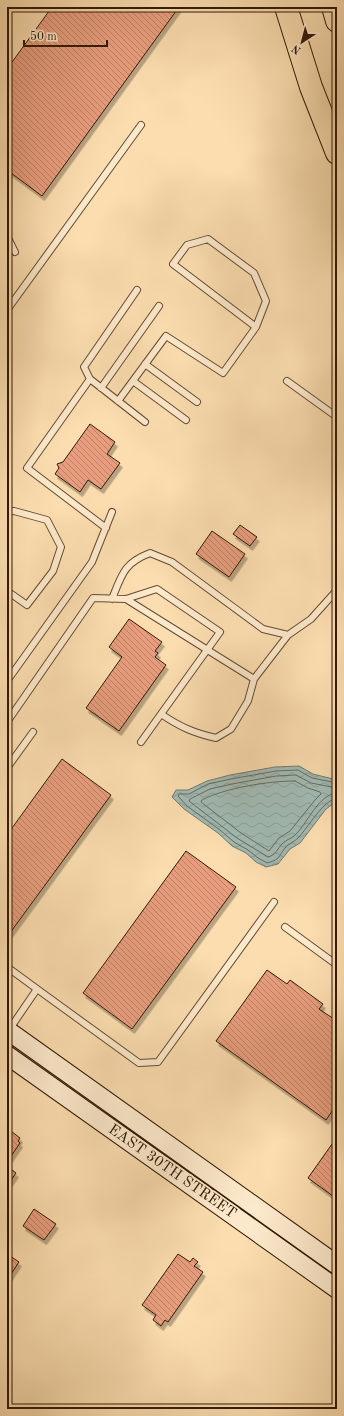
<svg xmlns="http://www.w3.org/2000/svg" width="344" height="1416" font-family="'Old Standard TT',serif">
  <defs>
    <pattern id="water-waves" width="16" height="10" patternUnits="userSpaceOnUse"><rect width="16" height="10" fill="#a0bab3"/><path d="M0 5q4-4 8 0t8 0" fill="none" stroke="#8a9f98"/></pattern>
    <pattern id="building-back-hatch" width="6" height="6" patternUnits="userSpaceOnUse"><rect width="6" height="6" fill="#e89e7e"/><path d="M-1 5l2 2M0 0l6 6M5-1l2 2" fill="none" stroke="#bd8065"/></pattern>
    <filter id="shadow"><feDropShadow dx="2.5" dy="4.5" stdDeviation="0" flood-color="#0004"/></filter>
  </defs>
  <rect width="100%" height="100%" fill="#fbddaf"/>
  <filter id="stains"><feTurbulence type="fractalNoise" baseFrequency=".005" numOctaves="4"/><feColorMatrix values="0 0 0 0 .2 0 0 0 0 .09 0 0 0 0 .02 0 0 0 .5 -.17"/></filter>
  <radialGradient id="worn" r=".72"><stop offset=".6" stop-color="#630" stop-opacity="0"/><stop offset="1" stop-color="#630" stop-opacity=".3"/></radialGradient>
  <path fill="url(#water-waves)" stroke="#747a6e" d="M299 766 313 774 337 780V801L326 809 300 843 290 849 278 864 266 867 256 862 246 853 232 846 218 833 184 809 172 797 176 790H188L207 781 230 775 275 767Z"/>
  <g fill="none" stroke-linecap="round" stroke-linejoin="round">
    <path stroke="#6a6a5d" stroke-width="1" d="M295 781 308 788 320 792 321 794 315 800 290 831 279 838 269 851 241 833 201 802 202 800C225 788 268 781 295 781Z
      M337 783 312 778 298 770 276 771 231 779 208 784 189 794H179L178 796 187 806 220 830 234 842 248 850 258 858 267 863C283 859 278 854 288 845 291 843 295 841 298 838 308 828 323 800 337 798
      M337 788 311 783 296 775 276 776 232 784 210 789 190 799 189 801 237 838 268 857C276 855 277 849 283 843 286 840 290 839 294 836 307 825 318 794 337 793"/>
  </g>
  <path fill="url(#building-back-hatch)" stroke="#331907" filter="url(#shadow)" d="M52 7H179L42 196 7 170V69Z
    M90 424 115 442 107 454 120 463 101 489 88 480 80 492 55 474 59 468 57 464 63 462Z
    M240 525 257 537 250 546 233 534Z
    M212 531 245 554 229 577 196 554Z
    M129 619 162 642 155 651 158 653 155 657 166 665 119 731 86 708 122 657 109 647Z
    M62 759 111 795 7 937V835Z
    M186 851 236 887 132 1029 83 993Z
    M267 970 287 984 290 980 323 1004 319 1009 337 1021V1104L326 1120 216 1041Z
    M7 1128 20 1138 18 1141 20 1143 7 1162Z
    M337 1137V1199L308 1178Z
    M7 1166 16 1173 7 1186Z
    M34 1209 56 1224 44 1240 23 1226Z
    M7 1254 19 1262 7 1280Z
    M178 1254 190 1262 193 1258 198 1262 194 1266 203 1272 168 1322 165 1320 161 1326 153 1320 156 1315 142 1305Z"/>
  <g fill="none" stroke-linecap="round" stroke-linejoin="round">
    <g stroke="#654a31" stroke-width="8">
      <path id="service" d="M7 236 15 252
        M7 310 141 125
        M145 364 197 402
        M90 379 84 367 137 290
        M133 381 186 420
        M287 381 337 417
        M101 388 159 306
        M118 401 166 336 223 373 256 327 173 264 187 245 208 239 254 273 266 301 256 327
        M7 512 14 511 47 520 61 547 53 571 27 605 7 591
        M106 528 27 468 90 379 145 422
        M112 599C122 574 124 563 150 553L172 562 263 629 288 635 254 679
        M288 635 311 619 337 590
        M7 681 92 562 112 512
        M7 722 93 598 126 599 157 589 220 632 161 714C180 727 194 733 216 738L231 729 248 701 254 679 126 599
        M141 742 161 714
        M7 768 33 732
        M285 927 337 965
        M7 967 37 989
        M9 1030 37 989 139 1063 158 1062 274 902"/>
    </g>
    <g stroke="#331907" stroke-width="20">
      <path id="secondary" d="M7 1030 337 1265
        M7 1055 337 1289"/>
    </g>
    <g stroke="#331907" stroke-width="24">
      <path id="motorway" d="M286 7 311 87 337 153
        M333 7 337 21"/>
    </g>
    <use href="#service" stroke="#fce9cb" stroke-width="6"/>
    <use href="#secondary" stroke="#fce9cb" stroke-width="18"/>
    <use href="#motorway" stroke="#fbddaf" stroke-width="22"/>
  </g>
  <g text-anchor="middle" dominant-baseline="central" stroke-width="3.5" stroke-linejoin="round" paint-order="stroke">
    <g font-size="15" fill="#331907" stroke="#fce9cb">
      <text transform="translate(172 1172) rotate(35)">EAST 30TH STREET</text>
    </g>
  </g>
  <rect width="344" height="1416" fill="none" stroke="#fbddaf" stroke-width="24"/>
  <rect x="8" y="8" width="328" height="1400" fill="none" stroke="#331907" stroke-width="2"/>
  <rect x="12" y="12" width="320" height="1392" fill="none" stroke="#331907"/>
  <g transform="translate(302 42) rotate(216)" stroke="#fce9cb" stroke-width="3" paint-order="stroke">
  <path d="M0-3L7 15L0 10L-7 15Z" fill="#331907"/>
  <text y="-6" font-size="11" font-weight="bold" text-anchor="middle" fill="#331907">N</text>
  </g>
  <path d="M24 40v6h83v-6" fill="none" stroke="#331907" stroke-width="2"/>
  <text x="30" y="40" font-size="12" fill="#331907" stroke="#fce9cb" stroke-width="3" paint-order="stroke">50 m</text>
  <rect width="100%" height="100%" filter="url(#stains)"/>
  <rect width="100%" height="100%" fill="url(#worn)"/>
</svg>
